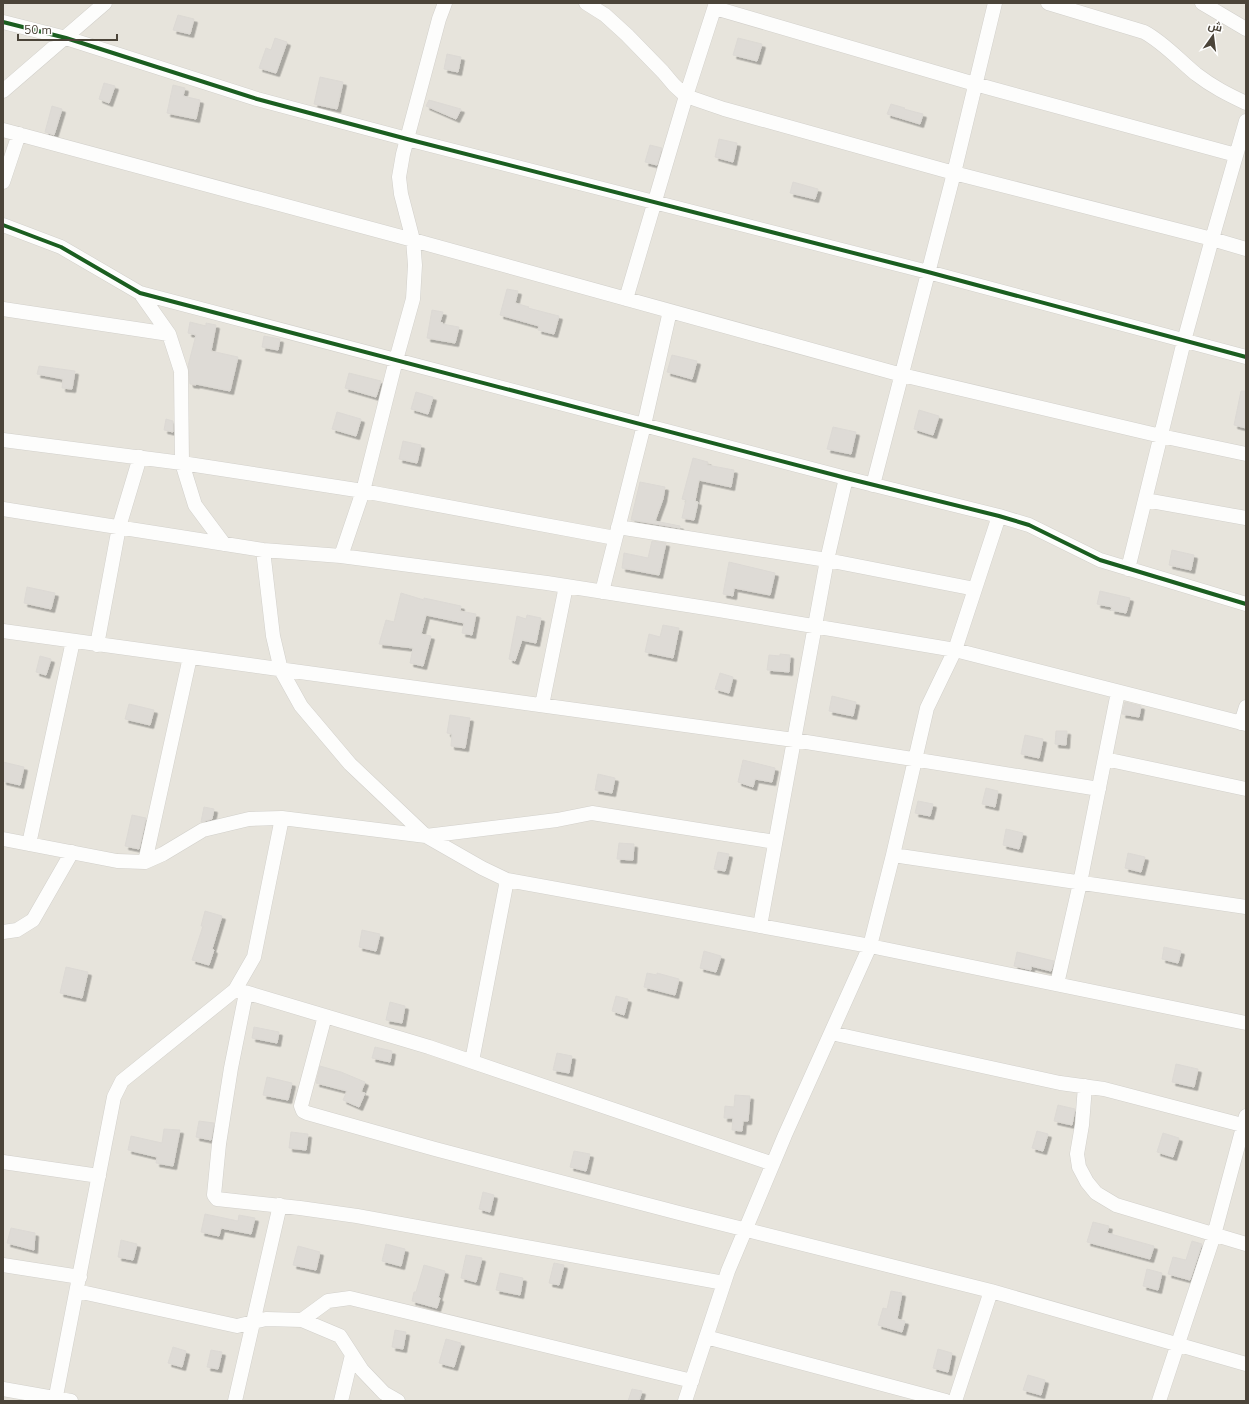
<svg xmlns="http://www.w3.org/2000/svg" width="1249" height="1404" font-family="'Nunito Sans',Cairo,sans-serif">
  <defs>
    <filter id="shadow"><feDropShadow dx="3.5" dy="3.5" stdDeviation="0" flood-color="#0004"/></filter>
  </defs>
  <rect width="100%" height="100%" fill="#f4f2ee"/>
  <path fill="#e7e4dc" d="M3 3H1246V1401H3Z"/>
  <path fill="#dedbd6" stroke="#dcd9d4" filter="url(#shadow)" d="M178 15 194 19 190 34 173 30Z
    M275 38 287 42 276 73 259 68 266 48 271 50Z
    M738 38 762 44 757 61 733 55Z
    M447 54 461 57 458 72 444 69Z
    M320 77 343 82 337 109 314 104Z
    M104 83 115 86 109 103 99 99Z
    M173 85 185 88 183 96 200 100 196 119 167 113Z
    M429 100 461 109 456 119 426 106Z
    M891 104 905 108 904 109 923 114 920 124 887 114Z
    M52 106 62 109 54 135 45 132Z
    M719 139 737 143 733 162 715 157Z
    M650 145 662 148 657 165 645 162Z
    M793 182 818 189 815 199 790 193Z
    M507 289 518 291 515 303 529 307 528 308 559 316 554 334 538 330 539 326 500 315Z
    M432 310 443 312 440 322 443 323 442 324 459 327 455 343 427 338Z
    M190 322 206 326V323L216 325 211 351 238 357 230 391 196 384V385L190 384 188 366 196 335 188 333Z
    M264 336 280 339 278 350 262 347Z
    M672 355 697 361 692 379 667 372Z
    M39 366 75 371 72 389 62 388 63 379 37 374Z
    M349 373 381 381 376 397 345 388Z
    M1241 391H1246V428L1234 425Z
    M416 392 433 397 428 414 411 409Z
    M919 410 939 416 933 435 914 429Z
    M337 412 361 419 356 436 332 429Z
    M166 419 173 421V432L164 430Z
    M833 427 856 432 851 454 827 449Z
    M403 441 421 445 417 463 399 459Z
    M693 458 708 462 707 465 734 470 731 487 699 480 695 501 698 502 694 520 682 518 686 500 682 499Z
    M640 482 665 487 663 499 655 521 680 526V528L631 520Z
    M652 541 666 543 659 575 622 568 624 553 648 558Z
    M1172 550 1194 555 1191 570 1169 565Z
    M729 562 775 573 770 595 734 588 733 596 723 594Z
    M27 587 55 593 51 609 24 603Z
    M1100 591 1130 598 1126 613 1111 610 1112 607 1097 604Z
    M401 593 424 600V598L461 606 460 611 476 614 472 635 462 633 464 623 426 615 421 634 431 636 423 666 410 663 413 648 379 644 386 620 394 622Z
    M527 615 541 618 536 643 522 640 515 661 509 659 517 616 526 619Z
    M663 625 679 628 673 658 645 652 649 634 660 637Z
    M780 654 790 655 789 672 767 670 769 655 780 656Z
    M40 656 51 659 46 675 36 672Z
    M720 673 733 677 729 693 715 689Z
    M832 696 856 702 853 716 829 711Z
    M1125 702 1141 706 1139 717 1122 714Z
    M129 704 154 710 150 725 125 719Z
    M450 715 470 718 465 748 451 746 452 734 447 733Z
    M1056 731H1067L1066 745 1055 744Z
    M1025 735 1043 739 1039 758 1021 754Z
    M743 760 775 768 772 782 755 779 753 787 738 782Z
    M3 762 24 767 20 785 3 781Z
    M598 774 615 778 612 793 595 790Z
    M986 788 998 791 995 807 982 804Z
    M918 801 933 804 930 816 915 813Z
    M204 807 214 809 212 819 201 822Z
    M132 815 146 818 139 849 125 846Z
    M1006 829 1023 833 1019 849 1003 845Z
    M619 843 634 844 633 860 617 859Z
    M718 852 729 854 725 871 714 869Z
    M1128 853 1145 857 1141 872 1125 868Z
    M205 911 222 916 212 949 214 950 209 965 192 960 203 926H201Z
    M362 930 380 934 376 951 359 947Z
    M1164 947 1181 951 1178 963 1162 959Z
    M704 951 721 956 716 972 700 968Z
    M1017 952 1054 961 1051 971 1031 966V970L1014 966Z
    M66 967 88 972 82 998 60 993Z
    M647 973 657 975V973L679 979 675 995 644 987Z
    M616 996 628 999 624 1015 612 1011Z
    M390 1002 405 1006 402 1023 386 1020Z
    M254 1027 279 1032 277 1043 252 1038Z
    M375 1047 392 1051 390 1062 372 1058Z
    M557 1053 572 1056 569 1073 553 1070Z
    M1176 1064 1198 1069 1194 1087 1172 1082Z
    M320 1066 341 1072 365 1082 361 1092 365 1093 359 1107 343 1100 347 1091 316 1083Z
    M267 1077 292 1083 288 1100 263 1095Z
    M735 1095 750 1096 748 1121H743L742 1131 732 1130 733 1118H724L725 1106 734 1107Z
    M1058 1105 1075 1109 1072 1125 1054 1121Z
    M199 1121 214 1123 211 1140 196 1137Z
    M164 1129 180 1130 173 1166 156 1163 157 1157 128 1150 131 1136 162 1143Z
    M1037 1131 1048 1134 1043 1151 1032 1148Z
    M291 1132 308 1134 306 1150 289 1148Z
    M1163 1133 1179 1138 1173 1157 1157 1152Z
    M574 1151 590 1154 586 1171 570 1167Z
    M483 1192 494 1195 490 1212 479 1209Z
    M205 1214 238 1221 239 1215 255 1218 251 1234 221 1228 219 1236 201 1232Z
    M1093 1222 1109 1226 1107 1233 1154 1246 1150 1259 1087 1242Z
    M11 1228 35 1233 34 1250 7 1243Z
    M121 1240 137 1244 133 1260 118 1257Z
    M1192 1241 1202 1244 1190 1280 1168 1274 1173 1257 1186 1260Z
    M386 1244 405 1249 401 1266 382 1261Z
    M298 1246 320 1252 316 1270 293 1265Z
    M466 1255 482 1258 476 1282 461 1278Z
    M554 1263 564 1265 559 1285 549 1283Z
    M424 1265 445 1271 438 1298H440L437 1308 412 1301 414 1292H416Z
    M1147 1269 1162 1273 1158 1290 1143 1286Z
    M500 1273 523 1278 520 1295 496 1290Z
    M891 1291 902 1293 897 1319 905 1321 902 1332 878 1325 883 1308 887 1309Z
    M395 1330 406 1332 403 1349 392 1347Z
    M446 1339 461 1343 454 1367 439 1363Z
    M173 1347 186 1351 182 1367 168 1363Z
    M938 1349 952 1353 948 1372 933 1368Z
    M211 1350 222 1352 218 1369 207 1367Z
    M1028 1375 1045 1380 1041 1395 1023 1390Z
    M632 1389 642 1391 639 1401H628Z"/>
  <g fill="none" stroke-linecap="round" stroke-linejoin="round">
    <g stroke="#d2d0cb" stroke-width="15">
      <path id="minor" d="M586 3 605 15 627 35 663 72 674 85 686 96 724 109 954 173 1212 239 1246 249
        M1048 3 1144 32C1163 42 1179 60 1196 74 1213 87 1227 94 1246 103
        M1202 3 1246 29
        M715 8 975 84 1236 155
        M3 22 66 38 257 99 407 139 928 272 1246 357
        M3 91 105 3
        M3 130 413 240 902 375 1161 436 1246 454
        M3 182 19 134
        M3 225 61 247 140 293 846 478 999 516 1029 525 1100 560 1246 604
        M140 293 169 334 181 371 182 463 195 505 224 544
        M626 299 686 96 716 3
        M3 309 169 334
        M3 440 182 463 363 491 615 538
        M873 485 954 173 995 3
        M1145 500 1246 518
        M3 509 263 550 341 556 363 491 396 360 413 299 415 265 413 240 401 194 399 177 403 154 439 19 445 3
        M618 527 827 560 975 589
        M263 550 273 636 281 670 301 706 350 764 426 836 482 868 507 880 870 946 1246 1023
        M341 556 547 583 719 610 955 650 1246 724
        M1128 569 1184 341 1212 239 1246 121
        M602 592 644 425 670 311
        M3 631 794 740 1099 789
        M97 645 119 527 140 457
        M542 705 566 586
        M1241 723 1246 707
        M1105 759 1246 789
        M3 839 117 861 145 862 163 854 203 830 249 819 282 818 426 836 557 820 592 813 775 842
        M29 844 73 641
        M893 855 1246 907
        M145 862 190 657
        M760 926 827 560 846 478
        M3 932 17 930 33 920 72 852
        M1057 984 1080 883 1118 692
        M238 990 429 1047 773 1164
        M246 993 231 1068 219 1144 214 1195 217 1199 300 1208 357 1216 724 1283
        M325 1016 301 1106 303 1111 307 1113 435 1149 679 1213 991 1291 1246 1364
        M831 1033 1060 1083 1104 1089 1246 1126
        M472 1061 507 880
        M1085 1086 1082 1125 1077 1154 1079 1167 1087 1182 1096 1193 1116 1205 1246 1244
        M3 1162 99 1176
        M3 1265 80 1277
        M77 1291 237 1326 266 1319 302 1320 340 1336 362 1370 384 1393 398 1401
        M302 1320 328 1301 350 1298 692 1381
        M706 1337 946 1401
        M3 1389 71 1401
        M55 1401 114 1097 122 1081 235 990 254 957 282 818
        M235 1401 280 1205
        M341 1401 352 1355
        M685 1401 728 1271 785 1135 870 946 893 855 927 708 955 650 999 516
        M955 1401 991 1291
        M1159 1401 1214 1235 1246 1116"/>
    </g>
    <use href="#minor" stroke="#fdfdfc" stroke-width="14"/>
    <g stroke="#fff" stroke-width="6">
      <path id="cycleway" d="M3 22 66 38 257 99 407 139 928 272 1246 357
        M3 225 61 247 140 293 846 478 999 516 1029 525 1100 560 1246 604"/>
    </g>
    <use href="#cycleway" stroke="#1b5e20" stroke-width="4"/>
  </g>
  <rect width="1249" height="1404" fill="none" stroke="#4b4439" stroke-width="8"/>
  <g transform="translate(1213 36) rotate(14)" stroke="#ffffff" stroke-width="3" paint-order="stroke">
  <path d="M0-3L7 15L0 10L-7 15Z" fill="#4b4439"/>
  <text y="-6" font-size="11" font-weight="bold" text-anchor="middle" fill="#4b4439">ش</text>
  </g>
  <path d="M18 34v6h99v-6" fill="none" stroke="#4b4439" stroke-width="2"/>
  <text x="24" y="34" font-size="12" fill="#4b4439" stroke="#ffffff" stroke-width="3" paint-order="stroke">50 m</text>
</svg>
